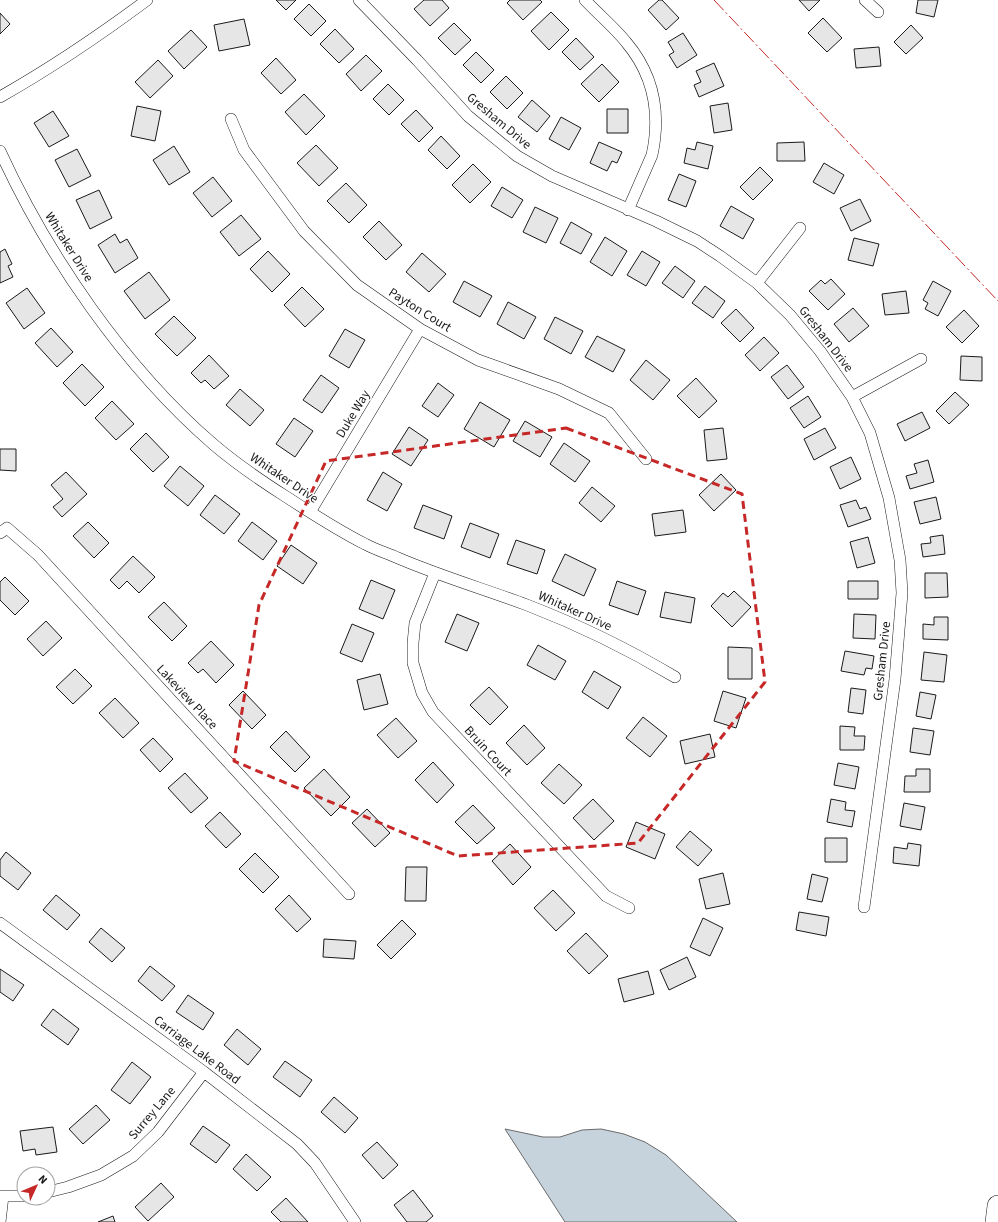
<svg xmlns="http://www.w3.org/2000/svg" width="998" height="1222" font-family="'Source Sans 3',sans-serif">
  <rect width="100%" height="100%" fill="#fff"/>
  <path fill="#c6d2dc" stroke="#6a6a6a" d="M505 1129 543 1137H560L582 1130 601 1129 624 1134 645 1142 666 1155 737 1222H565Z"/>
  <path fill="#e6e6e6" stroke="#1a1a1a" d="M276 0H296L286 10Z
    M424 0H442L449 8 430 26 414 9Z
    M510 0H540L542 2 523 20 507 3Z
    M659 0H662L679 18 666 30 648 10Z
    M799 0H820L809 11Z
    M918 0H938L934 17 916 13Z
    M309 4 326 21 311 36 294 19Z
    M551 12 569 30 549 50 531 31Z
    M0 13 10 24 0 34Z
    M823 18 842 38 827 52 808 33Z
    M244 19 250 45 219 51 214 25Z
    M454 23 471 40 455 55 438 38Z
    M911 25 923 38 906 54 894 42Z
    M335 29 354 49 339 63 320 44Z
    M191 30 207 47 184 69 168 51Z
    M683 33 697 55 677 68 669 55 674 52 668 42Z
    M576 38 594 57 580 70 562 52Z
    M879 47 881 66 856 68 854 49Z
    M476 52 494 70 481 83 463 65Z
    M366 55 382 71 361 91 346 74Z
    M276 58 296 80 281 94 261 73Z
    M158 60 173 76 150 98 135 82Z
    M714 63 724 86 699 97 694 85 701 82 696 71Z
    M602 64 619 82 599 102 581 84Z
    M506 76 523 93 507 109 490 92Z
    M388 84 404 100 389 115 373 99Z
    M304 94 325 116 306 135 285 112Z
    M532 100 550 116 537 132 518 117Z
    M728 103 732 130 714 133 710 106Z
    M137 106 161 111 155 141 131 136Z
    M607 109H628V133H607Z
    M416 110 433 128 419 142 401 124Z
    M53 111 69 136 49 147 34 123Z
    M561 117 581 128 569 150 549 139Z
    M441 136 460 156 447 169 428 150Z
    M599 142 622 152 617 163 612 161 607 171 590 163Z
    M697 142 713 146 708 169 684 163 687 148 695 150Z
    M804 142 805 161H777V143Z
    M316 145 338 168 319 186 297 163Z
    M174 146 190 172 169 185 153 160Z
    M77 149 91 176 69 187 55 160Z
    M824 163 844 175 834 194 813 182Z
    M473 164 491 182 470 203 452 185Z
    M760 167 773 180 753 200 740 187Z
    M679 174 696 181 686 207 668 200Z
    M213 177 232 201 212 217 193 193Z
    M346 183 367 205 349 223 327 201Z
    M502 187 523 200 512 218 491 206Z
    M99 190 112 218 90 229 76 200Z
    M860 199 871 221 851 231 840 208Z
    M731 206 754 219 743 239 720 226Z
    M535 207 558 218 546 243 523 232Z
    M241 215 261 239 239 256 220 232Z
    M379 221 402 245 386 260 363 237Z
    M571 222 592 234 581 254 560 243Z
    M115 234 120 243 127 239 138 258 115 273 98 245Z
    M605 237 627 251 612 276 590 262Z
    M854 238 879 244 873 266 848 260Z
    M5 249 12 264 8 266 13 277 0 283V252Z
    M268 251 290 274 272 292 250 269Z
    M642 251 660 262 646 286 627 275Z
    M422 253 446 274 429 292 406 272Z
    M675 266 695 281 683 298 662 283Z
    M149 272 170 300 145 319 124 291Z
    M831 279 845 294 828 310 809 291 821 280 825 284Z
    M464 281 492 296 480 317 453 302Z
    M933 281 951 291 938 316 925 309 928 303 923 300Z
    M705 286 725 301 713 318 692 303Z
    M302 287 324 309 305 327 284 305Z
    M27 288 45 313 24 329 6 303Z
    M906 291 909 313 885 315 882 294Z
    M508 302 536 317 524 339 497 324Z
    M853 308 869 326 849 342 834 324Z
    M736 309 754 328 740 342 721 323Z
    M964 310 979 326 962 343 946 327Z
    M174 316 196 338 177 356 155 334Z
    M555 317 583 331 571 354 544 339Z
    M51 328 73 352 57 367 35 343Z
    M345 329 365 340 349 368 329 356Z
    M597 336 625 350 613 372 585 357Z
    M764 337 779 353 760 371 745 355Z
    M209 355 229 376 214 389 205 380 201 383 191 373Z
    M961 356 982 357V381L960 380Z
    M646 360 670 380 653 400 630 380Z
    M82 364 104 387 85 406 63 383Z
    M787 365 804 387 788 399 771 377Z
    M321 375 339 388 322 413 303 400Z
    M696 378 717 401 699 418 677 396Z
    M438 383 454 395 438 417 422 406Z
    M240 389 264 410 250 426 226 405Z
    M955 392 969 405 949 424 936 411Z
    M808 396 821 417 804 428 790 408Z
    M112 401 134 424 116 440 95 418Z
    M480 402 510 420 494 447 464 429Z
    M922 412 930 428 905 441 897 424Z
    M294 418 313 431 295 457 276 444Z
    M525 421 552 437 540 457 513 441Z
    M409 427 428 440 411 466 392 454Z
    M723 428 727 459 707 461 704 430Z
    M825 428 836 448 814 460 804 439Z
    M146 433 169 457 153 472 130 449Z
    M564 443 590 461 575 482 550 464Z
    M0 449H16V471L0 470Z
    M851 457 861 479 840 489 830 467Z
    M928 460 934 482 910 489 906 476 917 473 914 464Z
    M180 466 204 486 188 506 164 486Z
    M66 472 87 494 62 517 53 507 63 499 51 485Z
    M383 472 402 484 387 511 367 500Z
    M721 474 736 490 714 511 699 495Z
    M592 487 615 506 601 522 579 503Z
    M215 495 240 514 224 534 200 515Z
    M936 497 941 519 920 524 914 502Z
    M856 500 860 509 866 507 871 519 848 527 840 505Z
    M423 505 452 516 444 539 414 528Z
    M683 510 686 532 655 536 652 514Z
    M88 522 109 543 94 558 73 536Z
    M252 522 277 541 263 560 238 541Z
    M470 523 499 534 490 558 461 547Z
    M943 535 945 554 923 557 921 544 931 543 930 537Z
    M868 537 875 563 857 568 850 542Z
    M516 540 545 550 537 574 507 564Z
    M291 545 317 563 303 584 277 566Z
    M565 554 596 569 584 596 552 581Z
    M133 556 155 577 139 593 127 581 119 589 110 580Z
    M925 573H947L948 597 925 598Z
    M5 577 29 601 15 615 0 600V582Z
    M371 580 395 590 383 619 359 609Z
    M617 581 646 591 638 615 609 605Z
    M848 581H878V599H848Z
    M734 591 751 607 732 627 711 606 723 593 728 597Z
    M665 592 695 598 691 623 660 617Z
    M164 602 187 626 172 641 148 617Z
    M457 614 479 623 467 651 445 642Z
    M854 614 876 615 875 639 853 638Z
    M934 617H948V640L923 639V624L934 625Z
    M46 621 62 638 43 656 27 639Z
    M352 624 374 633 362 662 340 653Z
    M211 641 234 665 216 683 203 669 198 673 188 663Z
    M538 645 566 661 555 680 527 665Z
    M728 647 752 648V679H728Z
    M845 651 874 656 872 669 866 668 864 675 841 671Z
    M924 652 947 655 944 682 921 680Z
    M75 669 92 686 73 704 56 687Z
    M594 671 621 687 608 709 582 692Z
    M380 674 388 704 364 710 357 680Z
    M489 687 508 707 490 725 470 705Z
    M851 688 866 690 863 714 848 712Z
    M243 691 266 715 252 729 229 705Z
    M723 691 746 698 736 728 714 721Z
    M920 692 936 695 931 719 916 716Z
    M115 698 139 723 123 738 99 713Z
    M643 717 667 736 650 757 626 738Z
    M396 718 417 741 398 758 377 735Z
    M524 725 545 748 527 765 506 743Z
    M840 726 855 727 854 736H865L864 750H840Z
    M913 728 934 731 930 755 910 752Z
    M286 731 310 757 295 772 270 747Z
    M710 734 715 757 685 764 680 741Z
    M153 738 173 759 160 772 140 750Z
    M433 762 454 785 437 803 415 780Z
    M838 763 859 767 855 789 834 785Z
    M559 764 582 785 564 804 541 783Z
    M324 769 350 797 331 816 304 788Z
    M916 769H930V792H904L905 776H916Z
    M185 773 208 798 191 813 168 788Z
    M593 799 614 821 594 840 573 818Z
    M831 799 846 802 845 810 855 811 852 827 827 822Z
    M904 803 925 807 921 830 900 826Z
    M473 805 495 828 477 844 455 822Z
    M367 809 390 833 375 847 352 823Z
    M220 812 241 834 226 848 205 826Z
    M636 822 665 834 655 859 626 847Z
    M690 831 712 850 698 866 676 847Z
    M825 838H847V862H825Z
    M908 843 921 845 919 866 893 863 894 847 907 849Z
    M510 844 531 867 513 885 492 861Z
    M6 852 31 873 18 890 0 876V860Z
    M255 853 279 877 263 893 239 869Z
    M406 867H427L426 901H405Z
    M723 873 730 904 706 909 699 879Z
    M812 874 828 878 822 902 807 899Z
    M553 890 575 913 556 931 534 908Z
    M56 895 80 915 67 930 43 910Z
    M289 895 311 919 297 932 275 909Z
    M799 912 829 917 826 936 796 930Z
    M703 918 723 928 710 956 690 947Z
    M402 920 416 934 391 959 377 945Z
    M101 928 125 948 112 962 89 942Z
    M586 933 608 956 589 974 567 951Z
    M324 939 356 941 354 959 323 957Z
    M687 957 696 977 669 990 660 970Z
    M150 966 175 986 162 1001 138 981Z
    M0 969 24 985 13 1001 0 992Z
    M648 971 654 994 624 1002 618 979Z
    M188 995 214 1013 203 1030 176 1012Z
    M53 1009 79 1029 68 1045 41 1025Z
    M237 1029 261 1049 248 1065 224 1045Z
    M285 1061 312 1080 300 1097 273 1077Z
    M132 1062 151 1077 130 1104 111 1090Z
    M334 1097 358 1118 345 1133 321 1112Z
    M96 1105 110 1120 83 1144 69 1129Z
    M203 1126 230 1145 216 1163 190 1144Z
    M53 1127 57 1152 36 1155 35 1149 23 1151 20 1131Z
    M377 1142 398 1165 383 1179 362 1155Z
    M246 1154 271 1177 257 1191 233 1169Z
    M161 1183 174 1197 148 1221 135 1207Z
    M413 1190 433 1216 426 1222H407L394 1205Z
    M286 1198 308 1222H281L271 1212Z
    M113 1216 115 1222H98Z"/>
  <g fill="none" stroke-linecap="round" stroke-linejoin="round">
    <g stroke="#1a1a1a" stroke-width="12">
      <path id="minor" d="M359 0 417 60 468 116 517 156 552 176 656 221 697 241 720 256 757 283 790 315 820 351 852 397 870 433 889 498 900 560 902 593 895 679 864 907
        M585 0C598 14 614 27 626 42 654 75 661 113 652 155L628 210
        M865 0 878 12
        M0 97C51 68 100 35 147 0
        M231 119 244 150 304 231 357 285 420 329 478 360 559 389 609 413 646 459
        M0 151C48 256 125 368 213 444 235 463 260 480 285 496 311 513 337 530 365 544 376 550 387 553 398 558 440 576 484 589 527 605 579 625 628 649 675 677
        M757 283 800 228
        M852 397 921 359
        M310 512 420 329
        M0 533 7 528 38 555 349 894
        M435 573 415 623 413 643V663L422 693 433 712 606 896 629 908
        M0 923 204 1072 297 1144 315 1163 355 1222
        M48 1192 68 1187 101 1175 133 1156 158 1132 204 1072
        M0 1196H24
        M0 1222 3 1196"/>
    </g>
    <g stroke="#1a1a1a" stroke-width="22">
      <path id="motorway" d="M996 1222 998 1206"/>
    </g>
    <use href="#minor" stroke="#fff" stroke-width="11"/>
    <use href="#motorway" stroke="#fff" stroke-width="21"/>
    <path stroke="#c62828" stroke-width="1" stroke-dasharray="14 3 2 3" stroke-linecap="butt" d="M714 0 998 301"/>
  </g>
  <path fill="none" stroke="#c62828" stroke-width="3" stroke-dasharray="8 5" stroke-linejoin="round" d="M566 428 742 494 765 682 638 843 458 856 234 761 259 605 326 461Z"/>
  <g text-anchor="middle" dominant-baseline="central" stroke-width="3" stroke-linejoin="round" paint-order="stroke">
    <g font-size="13" fill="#1a1a1a" stroke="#fff">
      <text transform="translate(499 121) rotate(40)">Gresham Drive</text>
      <text transform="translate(69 247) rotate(58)">Whitaker Drive</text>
      <text transform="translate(420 310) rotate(32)">Payton Court</text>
      <text transform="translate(826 339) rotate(52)">Gresham Drive</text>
      <text transform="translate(353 414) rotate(-59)">Duke Way</text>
      <text transform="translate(284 478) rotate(34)">Whitaker Drive</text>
      <text transform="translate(575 611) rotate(24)">Whitaker Drive</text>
      <text transform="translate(882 661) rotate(-84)">Gresham Drive</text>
      <text transform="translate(187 697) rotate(47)">Lakeview Place</text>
      <text transform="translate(488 751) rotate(47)">Bruin Court</text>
      <text transform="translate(197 1050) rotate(37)">Carriage Lake Road</text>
      <text transform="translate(152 1113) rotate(-50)">Surrey Lane</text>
    </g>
  </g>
  <g transform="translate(36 1186) rotate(46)"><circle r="19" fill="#ffffff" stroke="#a3a3a3"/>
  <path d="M0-3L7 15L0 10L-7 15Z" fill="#c62828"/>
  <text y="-6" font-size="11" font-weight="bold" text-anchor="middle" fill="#1a1a1a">N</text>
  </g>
</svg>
